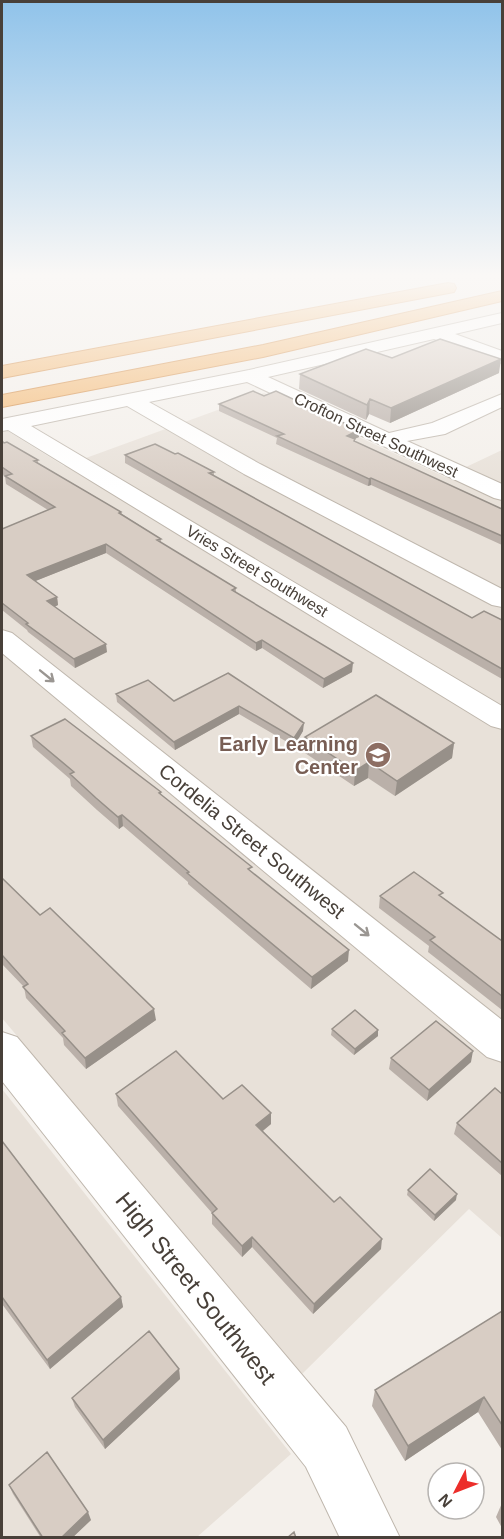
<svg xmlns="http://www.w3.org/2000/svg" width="504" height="1539" font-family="Arial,sans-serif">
  <rect width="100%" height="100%" fill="#f4f0eb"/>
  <path fill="#e8e1d9" d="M264 393 445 477 502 450V1238L469 1209 301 1375 2 1018V431L6 430 64 466Z
    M2 1089 291 1454 197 1537H2Z"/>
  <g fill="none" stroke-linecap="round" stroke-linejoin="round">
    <g stroke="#bfb7ad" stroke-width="2">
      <path id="minor" d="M502 313V323L455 334 502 351V363L434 339 268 377 389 433 432 423 502 394V407L445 434 407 441 502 484V500L494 498 247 382 149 402 260 464 502 589V607L492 605 244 474 127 406 31 426 502 706V729L491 726 8 430 2 431V419L249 370Z
        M2 630 12 633 502 1020V1062L487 1057 2 653Z
        M2 1032 17 1037 346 1427 400 1538H340L306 1467 2 1081Z"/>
    </g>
    <g stroke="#d48d45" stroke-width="2">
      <path id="highway" d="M448 283 454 284 456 288 454 292 2 378V366Z
        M502 291V301L263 357 2 407V395L263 345Z"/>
    </g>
    <use href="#minor" fill="#fff" fill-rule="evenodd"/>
    <use href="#highway" fill="#f4ba75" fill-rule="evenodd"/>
  </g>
  <path fill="#bab0a9" d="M392 358 499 373 390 423 369 414 366 420 299 389 300 374Z
    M219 404 359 437 354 439 355 442 502 509V545L371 485 368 486 276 444 277 438 219 411Z
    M2 441 38 460V463L121 512 122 514 161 539V543L236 588V593L352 672 323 688 262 648 256 651 106 553 35 581 57 597 58 605 54 607 107 652 75 668 28 632 27 630 2 610V529L48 510 6 484 5 476 2 474Z
    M175 454 214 472V476L472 618 502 620V679L125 463V455Z
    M228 673 303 731 294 746 239 714 175 750 117 702 116 694 174 701Z
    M31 736 161 792V795L252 873 348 961 311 989 188 884V882L123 826 119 829 97 810 71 786 70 779 33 747Z
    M305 737 454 743 452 758 395 796 368 778 354 786 305 753Z
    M2 878 40 915 156 1020 86 1069 64 1045 63 1038 26 998 24 987 2 964Z
    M380 896 442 897 502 941V1010L428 952 429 946 379 908Z
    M332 1029 378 1036 354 1055 331 1035Z
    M391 1058 471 1062 427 1101 389 1069Z
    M116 1094 223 1099 271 1124 263 1131 381 1249 313 1314 252 1247 242 1257 212 1224V1213L118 1106Z
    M502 1094V1176L454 1134 457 1123Z
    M2 1141 121 1297 123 1307 50 1369 2 1304Z
    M408 1190 456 1200 434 1221 407 1195Z
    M502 1311V1450L478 1412 405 1461 372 1406 375 1390Z
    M179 1369 180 1379 105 1449 75 1407 72 1398Z
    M9 1485 91 1520 72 1538H41L13 1494Z
    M502 1503V1528L496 1517Z"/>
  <path fill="#979089" d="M501 359 499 373 390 423 391 408Z
    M370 399 369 414 366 420 367 405Z
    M359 430V437L346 443 347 436Z
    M371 478V485L368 486 369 479Z
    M106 544V553L28 584 27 575Z
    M57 597 58 605 48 610 47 601Z
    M262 640V648L256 651V643Z
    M106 644 107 652 75 668 74 659Z
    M353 663 352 672 323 688 324 679Z
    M239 706V714L175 750 174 742Z
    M304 723 303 731 294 746V738Z
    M454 743 452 758 395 796 397 781Z
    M369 762 368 778 354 786 355 771Z
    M122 815 123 826 119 829 118 817Z
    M349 950 348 961 311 989 312 977Z
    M154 1009 156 1020 86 1069 85 1058Z
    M378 1030V1036L354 1055 355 1049Z
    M473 1051 471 1062 427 1101 429 1090Z
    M271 1113V1124L256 1136V1125Z
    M457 1194 456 1200 434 1221 435 1215Z
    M252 1237V1247L242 1257V1246Z
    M382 1239 381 1249 313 1314 314 1304Z
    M121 1297 123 1307 50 1369 47 1360Z
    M179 1369 180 1379 105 1449 103 1440Z
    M484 1397 478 1412 405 1461 408 1446Z
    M88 1512 91 1520 72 1538H61Z"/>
  <path fill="#d8cdc4" stroke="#979089" stroke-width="1.5" d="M440 339 501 359 391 408 370 399 367 405 300 374 366 349 392 358Z
    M253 391 264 396 276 391 359 430 347 436 355 439 354 441 502 509V536L371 478 369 479 277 436 284 434 219 404Z
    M2 441 4 443 7 442 38 460 34 461 121 512 119 513 161 539 157 540 236 588 232 590 353 663 324 679 262 640 256 643 106 544 27 575 57 597 47 601 106 644 74 659 26 624 28 623 2 603V529L55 507 5 476 12 474 2 467Z
    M155 444 175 454 178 453 214 472 209 473 472 618 484 611 502 620V669L125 455Z
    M228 673 304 723 294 738 239 706 174 742 116 694 148 680 174 701Z
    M376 695 454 743 397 781 369 762 355 771 305 737Z
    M65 719 161 792 159 793 252 867 248 869 349 950 312 977 187 873 189 872 122 815 118 817 96 798 70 774 74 772 31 736Z
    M414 872 443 893 439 895 502 941V996L430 940 435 937 380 896Z
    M2 878 40 915 50 908 154 1009 85 1058 62 1033 65 1031 23 987 28 984 2 955Z
    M355 1010 378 1030 355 1049 332 1029Z
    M436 1021 473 1051 429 1090 391 1058Z
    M176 1051 223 1099 242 1085 271 1113 256 1125 334 1202 340 1197 382 1239 314 1304 252 1237 242 1246 212 1213 217 1209 116 1094Z
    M495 1088 502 1094V1163L457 1123Z
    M2 1141 121 1297 47 1360 2 1297Z
    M430 1169 457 1194 435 1215 408 1190Z
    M502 1311V1425L484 1397 408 1446 375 1390Z
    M149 1331 179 1369 103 1440 72 1398Z
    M47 1452 88 1512 61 1538H43L9 1485Z
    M294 1532 296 1538H287Z"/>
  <defs><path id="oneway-shaft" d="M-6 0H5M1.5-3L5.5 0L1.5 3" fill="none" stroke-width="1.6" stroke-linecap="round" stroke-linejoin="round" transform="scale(1.5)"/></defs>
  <g stroke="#9a9692">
    <use href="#oneway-shaft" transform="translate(47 676) rotate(39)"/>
    <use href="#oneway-shaft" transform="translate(362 930) rotate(39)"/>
  </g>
  <linearGradient id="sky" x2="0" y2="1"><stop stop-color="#90c3ea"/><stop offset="0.56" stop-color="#faf8f6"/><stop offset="1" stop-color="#faf8f6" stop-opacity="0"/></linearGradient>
  <rect width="504" height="491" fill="url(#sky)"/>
  <defs>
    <g id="school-disc" transform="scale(1.35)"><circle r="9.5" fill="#8d6e63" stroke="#fff"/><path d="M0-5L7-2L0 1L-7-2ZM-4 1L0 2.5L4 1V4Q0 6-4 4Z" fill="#fff"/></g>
  </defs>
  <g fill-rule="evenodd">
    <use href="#school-disc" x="378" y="755"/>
  </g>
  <g text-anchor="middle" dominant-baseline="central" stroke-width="4.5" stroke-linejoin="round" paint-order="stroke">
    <g font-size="16" fill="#484039" stroke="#fff">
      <text transform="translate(376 435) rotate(25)">Crofton Street Southwest</text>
      <text transform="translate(257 571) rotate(31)">Vries Street Southwest</text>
    </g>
    <g font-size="20" font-weight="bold" fill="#785e54" stroke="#fff" text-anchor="end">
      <text x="358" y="744">Early Learning<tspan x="358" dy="23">Center</tspan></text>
    </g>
    <g font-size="20" fill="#484039" stroke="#fff">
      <text transform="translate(252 841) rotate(39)">Cordelia Street Southwest</text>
    </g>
    <g font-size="24" fill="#484039" stroke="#fff">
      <text transform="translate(196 1288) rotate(51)">High Street Southwest</text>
    </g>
  </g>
  <rect width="504" height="1539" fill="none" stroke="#484039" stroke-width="6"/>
  <g transform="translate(456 1491) rotate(228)"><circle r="28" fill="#ffffff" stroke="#b6b3b0" stroke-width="1.5"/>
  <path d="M0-4.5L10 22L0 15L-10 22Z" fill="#ec2e2a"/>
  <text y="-9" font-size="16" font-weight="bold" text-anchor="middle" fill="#484039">N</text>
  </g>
</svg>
